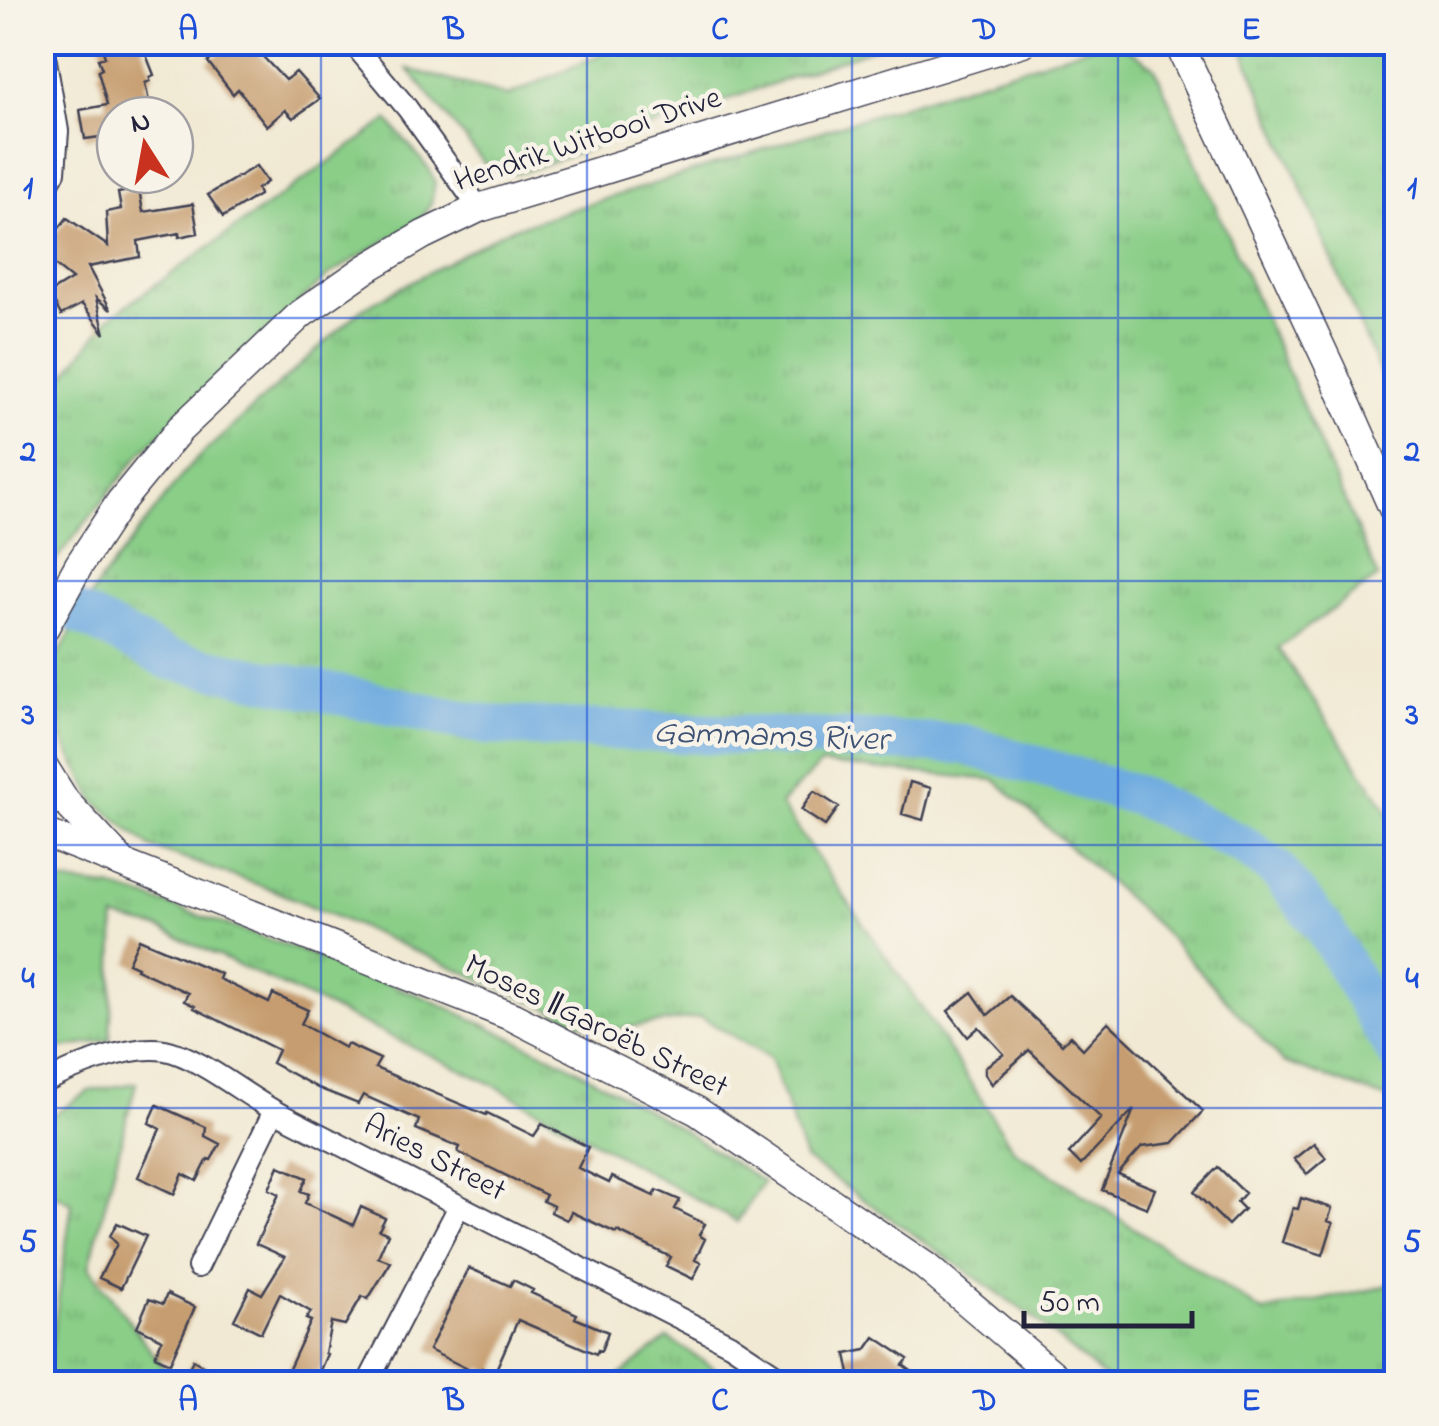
<svg xmlns="http://www.w3.org/2000/svg" width="1439" height="1426" font-family="'Indie Flower',sans-serif">
  <defs>
    <pattern id="grass-tufts" width="24" height="20" patternUnits="userSpaceOnUse" patternTransform="scale(2.5)"><rect width="24" height="20" fill="#8ace88"/><path d="M3 7l-1-3M5 7V3M7 7l1-3M15 17l-1-3M17 17v-4M19 17l1-3" fill="none" stroke="#77b176"/></pattern>
  </defs>
  <rect width="100%" height="100%" fill="#f7f3e8"/>
  <filter id="ink" filterUnits="userSpaceOnUse"><feTurbulence type="fractalNoise" baseFrequency=".01" numOctaves="2"/><feDisplacementMap in="SourceGraphic" scale="20" xChannelSelector="R" yChannelSelector="G"/><feConvolveMatrix kernelMatrix="1 2 1 2 8 2 1 2 1" color-interpolation-filters="sRGB"/></filter>
  <filter id="wash" filterUnits="userSpaceOnUse"><feTurbulence type="fractalNoise" baseFrequency=".0048" numOctaves="4" result="noise"/><feDisplacementMap in="SourceGraphic" scale="40" xChannelSelector="R" yChannelSelector="G"/><feGaussianBlur stdDeviation="2.25" result="paint"/><feColorMatrix in="noise" values="0 0 0 0 0 0 0 0 0 0 0 0 0 0 0 0 0 1.4 0 .05"/><feComposite in="paint" operator="in"/></filter>
  <g filter="url(#wash)">
    <rect width="100%" height="100%" fill="#f1e9d3"/>
    <path fill="url(#grass-tufts)" stroke="#567862" stroke-width="2.5" d="M628 42H888V43L523 172 502 173 485 164 408 69 508 96Z
      M1101 43H1118L1154 66 1378 577 1278 648 1393 818 1396 816V1102L1283 1062 1158 926 995 780 821 764 780 804 921 1007 1014 1150 1263 1312 1383 1287 1396 1280V1383H1111L1027 1313 805 1159 770 1058 701 1017 601 1031 276 891 150 847 96 802 63 740 54 663 97 586 190 465 363 308 507 230Z
      M1240 43H1396V363L1383 380Z
      M388 120 429 169 435 183 431 203 420 220 329 275 237 359 142 452 43 576V404L109 318Z
      M55 881 110 887 151 899 293 948 429 999 564 1062 681 1129 763 1182 737 1222 492 1084 159 928 115 918 110 1040 51 1050 43 1040 42 883Z
      M136 1083 89 1267 175 1383H46L72 1203 43 1188V1122L89 1091Z
      M668 1338 737 1383H610Z"/>
    <g fill="none" stroke-linecap="round" stroke-linejoin="round">
      <path stroke="#6eabe0" stroke-width="40" d="M42 595 170 660 486 725 963 744 1138 796 1243 845 1277 870 1324 928 1396 1052"/>
    </g>
    <g id="blocks">
      <path fill="#c69d6f" d="M100 42H141L154 75 150 77V81L145 83 152 115H115V135L85 139 80 110 107 105 98 71 102 69 98 59 105 57Z
        M233 42H249L285 80 296 72 320 99 293 118 285 110 267 126 238 89 233 94 208 62Z
        M256 166 267 182 257 189 259 195 223 217 208 195Z
        M139 189 143 212 193 204 198 233 179 237V233L138 241 140 257 88 267 111 310 96 298 105 334 82 304 61 315 49 293 72 279 42 255V250L67 218 108 246 106 212 121 209 118 193Z
        M910 782 931 788 923 820 902 814Z
        M814 791 839 807 825 826 801 810Z
        M139 939 221 974 219 979 269 1003 273 994 308 1010 301 1024 345 1048 347 1044 380 1059 375 1068 486 1115 487 1113 534 1136 542 1124 588 1147 578 1168 609 1183 612 1177 654 1196 657 1190 680 1200 675 1209 705 1224 699 1235 705 1239 695 1260 701 1263 693 1279 666 1266 671 1257 617 1231 616 1233 571 1212 567 1220 551 1212 553 1206 543 1201 546 1195 458 1152 460 1147 416 1129 419 1120 363 1095 358 1104 318 1088 272 1063 278 1050 194 1008 195 1006 184 1001 188 993 136 969 137 967 128 963Z
        M972 992 988 1015 1010 996 1062 1044 1070 1036 1083 1049 1108 1022 1203 1111 1173 1143 1142 1147 1118 1174 1155 1189 1147 1208 1102 1190 1134 1109 1081 1165 1069 1153 1101 1118 1029 1050 992 1084 985 1074V1067L1004 1054 979 1027 968 1037 948 1011Z
        M157 1105 206 1127 205 1136 220 1144 211 1160 208 1159 197 1181 183 1174 174 1194 138 1177 160 1129 149 1123Z
        M1314 1143 1326 1158 1307 1174 1294 1159Z
        M279 1166 307 1178 301 1191 309 1194 305 1203 353 1225 361 1207 385 1218 379 1230 388 1234 378 1257 391 1262 368 1299 362 1296 345 1325 331 1322 325 1353 327 1354 314 1384H282L311 1321 306 1319 311 1312 280 1294 261 1333 234 1320 250 1288 262 1294 285 1257 256 1244 279 1194 269 1189Z
        M1218 1167 1245 1193 1237 1202 1244 1209 1228 1225 1194 1192Z
        M1301 1198 1332 1208 1328 1221 1333 1223 1323 1255 1282 1242 1293 1208 1298 1209Z
        M117 1223 146 1236 121 1288 99 1278 117 1244 110 1236Z
        M469 1268 510 1286 513 1280 533 1290 531 1293 577 1314 575 1318 608 1332 601 1351 598 1350 596 1354 518 1320 494 1374 482 1368 478 1374 429 1350Z
        M167 1294 195 1307 170 1363 155 1356 162 1339 137 1327 149 1299 163 1304Z
        M875 1337 908 1359 903 1365 929 1384H852L846 1354 866 1350Z
        M193 1360 235 1384H180Z"/>
    </g>
  </g>
  <g filter="url(#ink)">
    <use href="#blocks" fill-opacity="0" stroke="#414052" stroke-width="2.5"/>
    <g fill="none" stroke-linecap="round" stroke-linejoin="round">
      <g stroke="#414052" stroke-width="24">
        <path id="street" d="M352 42 407 108 479 208
          M42 53 46 61 58 131 55 172 42 195
          M42 1084C73 1067 130 1044 165 1050 201 1057 249 1099 284 1116 433 1192 581 1268 730 1344L790 1384
          M198 1267 274 1111
          M367 1384 459 1206"/>
      </g>
      <g stroke="#414052" stroke-width="31">
        <path id="secondary" d="M1178 42 1331 369 1396 515
          M42 632 79 565 121 501 180 429 301 314 367 268 423 235 479 208 1023 42
          M42 764 65 801 120 860
          M42 832 513 1017 697 1111 925 1266 1064 1384"/>
      </g>
      <use href="#street" stroke="#fff" stroke-width="20"/>
      <use href="#secondary" stroke="#fff" stroke-width="28"/>
    </g>
  </g>
  <path fill="none" stroke="#1d4ed8" stroke-width="2.5" stroke-opacity="0.55" d="M321 42V1384M587 42V1384M852 42V1384M1118 42V1384M42 318H1396M42 581H1396M42 845H1396M42 1108H1396"/>
  <g text-anchor="middle" dominant-baseline="central" stroke-width="9" stroke-linejoin="round" paint-order="stroke">
    <g font-size="32" fill="#22223b" stroke="#f7f3e8">
      <text transform="translate(588 141) rotate(-18)">Hendrik Witbooi Drive</text>
      <text transform="translate(596 1027) rotate(26)">Moses ǁGaroëb Street</text>
      <text transform="translate(434 1159) rotate(27)">Aries Street</text>
    </g>
    <g font-size="35" font-style="italic" fill="#3d5275" stroke="#f7f3e8">
      <text transform="translate(771 737) rotate(2)">Gammams River</text>
    </g>
  </g>
  <rect width="1439" height="1426" fill="none" stroke="#f7f3e8" stroke-width="110"/>
  <g transform="translate(145 145) rotate(349)"><circle r="48" fill="#f7f3e8" stroke="#a29fa3" stroke-width="2.5"/>
  <path d="M0-8L18 38L0 25L-18 38Z" fill="#c8321e"/>
  <text y="-15" font-size="28" font-weight="bold" text-anchor="middle" fill="#22223b">N</text>
  </g>
  <path d="M1024 1311v15h168v-15" fill="none" stroke="#22223b" stroke-width="5"/>
  <text x="1039" y="1311" font-size="30" fill="#22223b" stroke="#f7f3e8" stroke-width="8" paint-order="stroke">50 m</text>
  <rect x="55" y="55" width="1329" height="1316" fill="none" stroke="#1d4ed8" stroke-width="4"/>
  <g font-size="32" text-anchor="middle" font-weight="bold" fill="#1d4ed8">
    <text x="188" y="39">A</text>
    <text x="454" y="39">B</text>
    <text x="720" y="39">C</text>
    <text x="985" y="39">D</text>
    <text x="1251" y="39">E</text>
    <text x="28" y="198">1</text>
    <text x="1412" y="198">1</text>
    <text x="28" y="461">2</text>
    <text x="1412" y="461">2</text>
    <text x="28" y="724">3</text>
    <text x="1412" y="724">3</text>
    <text x="28" y="988">4</text>
    <text x="1412" y="988">4</text>
    <text x="28" y="1251">5</text>
    <text x="1412" y="1251">5</text>
    <text x="188" y="1410">A</text>
    <text x="454" y="1410">B</text>
    <text x="720" y="1410">C</text>
    <text x="985" y="1410">D</text>
    <text x="1251" y="1410">E</text>
  </g>
</svg>
